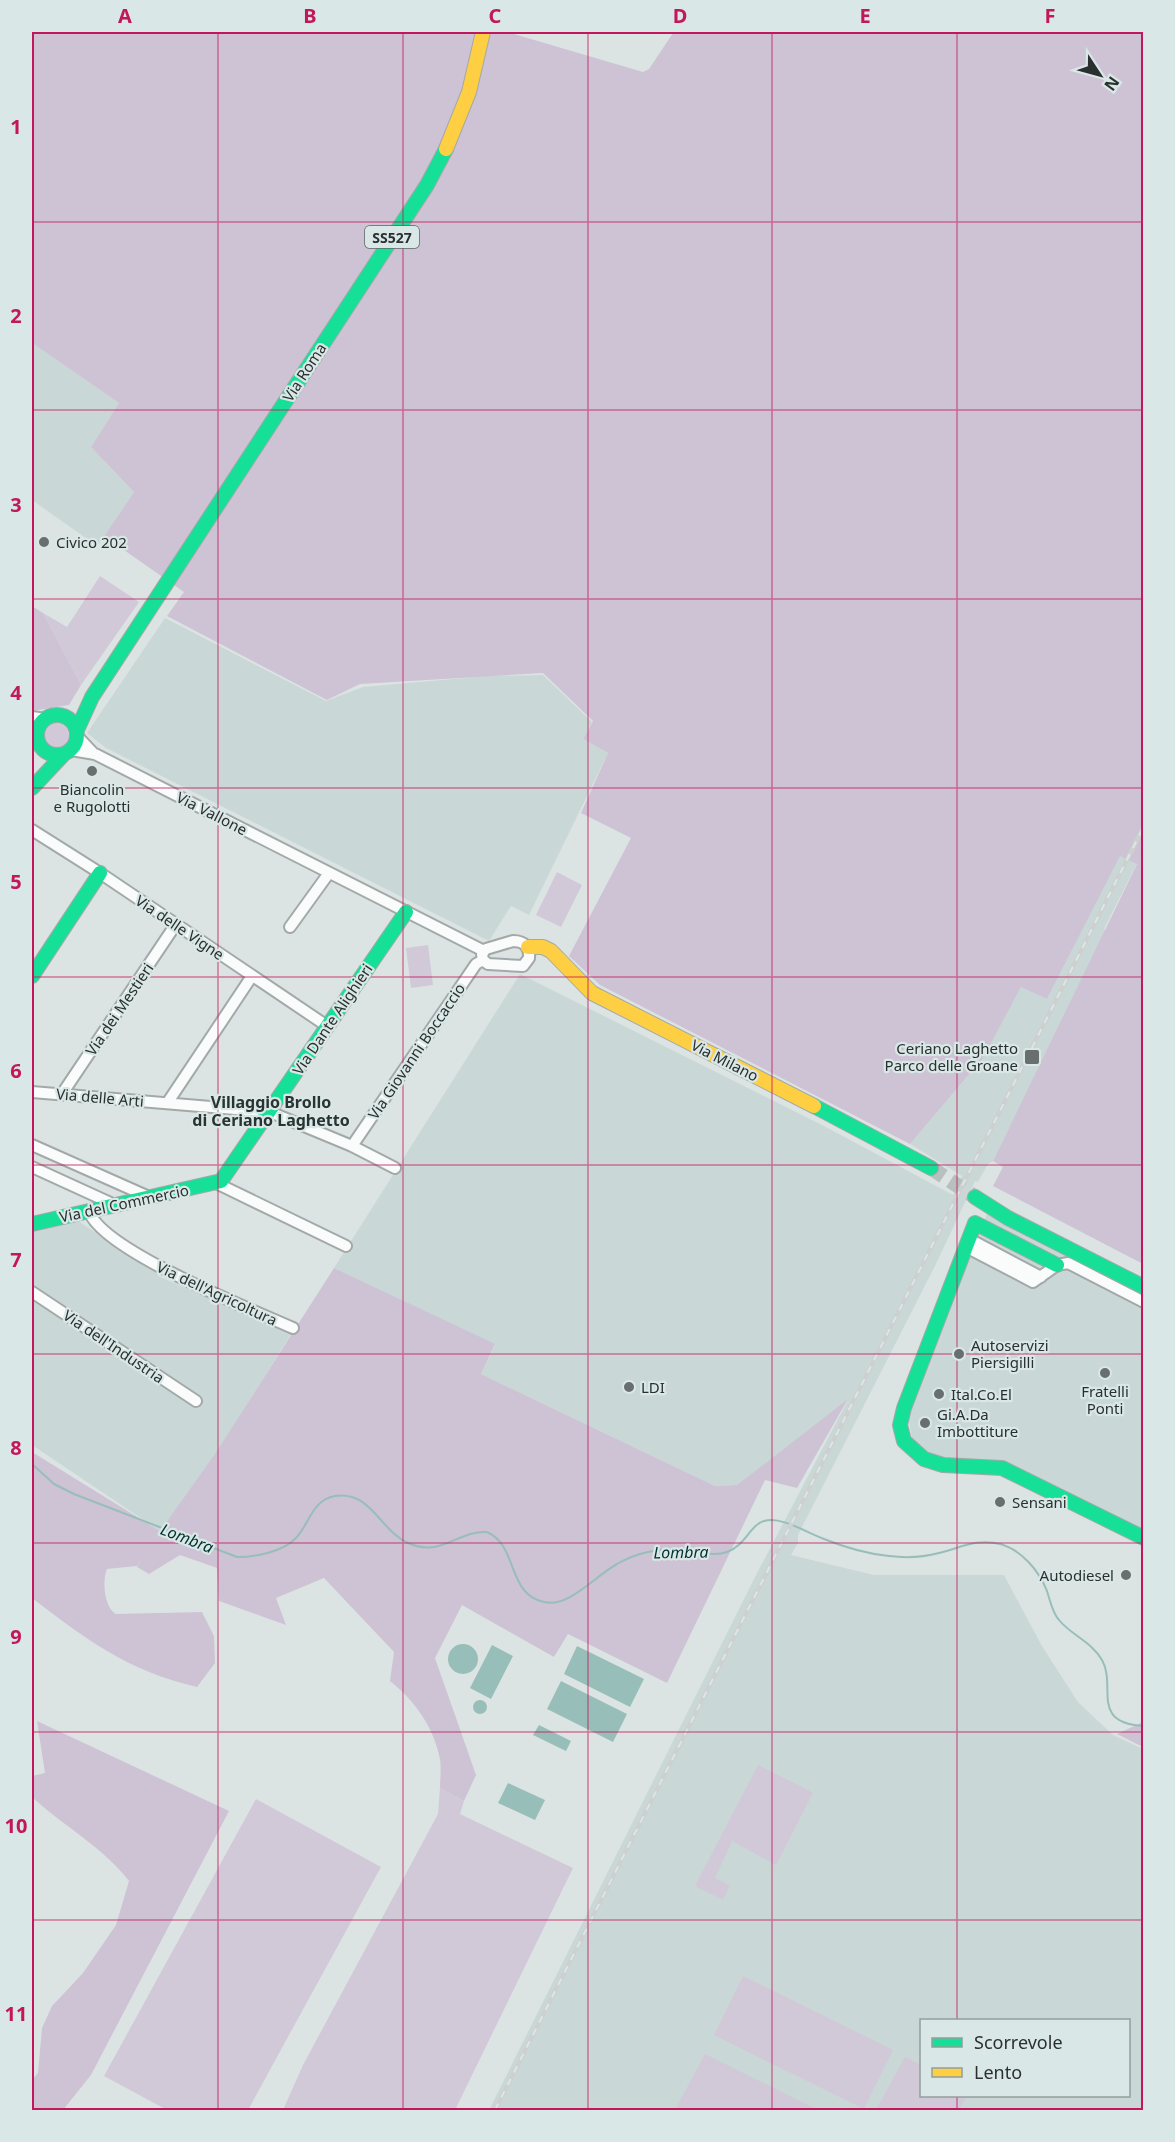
<svg xmlns="http://www.w3.org/2000/svg" width="1175" height="2142" font-family="'Noto Sans',sans-serif">
  <rect width="100%" height="100%" fill="#dce4e3"/>
  <path fill="#c9d8d6" fill-rule="evenodd" d="M32 343 119 403 91 447 134 492 97 546 32 500Z
    M165 618 326 701 363 687 487 676 543 675 592 722 583 739 608 753 529 915 511 906 489 941 106 748 87 733Z
    M1143 810V851L1104 929 1106 931 993 1161 988 1164 978 1182 975 1181 935 1266 798 1535V1543L791 1555 874 1575H1004L1042 1646 1078 1702 1113 1735 1143 1749V2110H489L755 1577 848 1400 737 1485 715 1486 481 1374 495 1345 334 1268 520 974 824 1126 953 1195 962 1176 910 1144 983 1058 1021 986 1047 999ZM922 2020H1128V2096H922Z
    M987 1214 1143 1296V1533L1006 1466 957 1461 931 1455 919 1449 912 1439 908 1415Z
    M75 1219 157 1273 158 1276 291 1334 215 1455 160 1531 32 1445V1229Z"/>
  <path fill="#d1c8d8" d="M100 576 139 602 81 685 43 613 67 627Z
    M43 736a13 13 0 1 1 26 0a13 13 0 1 1-26 0Z
    M557 872 582 885 561 927 536 915Z
    M428 945 433 985 411 988 406 948Z
    M758 1765 813 1793 776 1865 732 1841 715 1878 730 1886 723 1900 695 1886Z
    M440 1788 464 1801 460 1814 573 1868 455 2110H283L303 2065 438 1814Z
    M256 1799 381 1867 248 2110H167L104 2076Z
    M743 1976 893 2050 864 2109 714 2035Z
    M705 2054 818 2110H675Z
    M905 2057 921 2065 922 2096H967L959 2110H876Z"/>
  <path fill="#cdc3d4" d="M32 32H507L643 72 649 69 673 33 679 32H1143V1264L993 1186 1003 1167 993 1161 1137 864 1120 856 1047 999 1021 987 983 1058 910 1144 600 985 569 956 631 838 581 813 608 753 583 739 593 721 543 673 360 684 327 700 167 616 184 592 104 536 134 492 91 447 119 403 32 343Z
    M32 606 43 613 81 685 69 705 32 711Z
    M334 1268 495 1344 481 1374 715 1486 737 1485 848 1399 797 1488 765 1480 667 1683 568 1634 554 1657 462 1605 435 1658 476 1775 464 1801 440 1788C440 1778 442 1765 439 1755 433 1726 413 1699 390 1681L394 1652 324 1578 276 1598 286 1625 219 1601 217 1568 180 1555 149 1574 137 1567 142 1558 137 1566 107 1569C102 1581 104 1607 116 1614L202 1612 214 1636 215 1663 197 1687C128 1671 87 1640 32 1598V1452L160 1531 215 1454Z
    M37 1721 229 1811 91 2075 63 2110H32V2080L38 2073 42 2028 52 2006 83 1973 116 1925 129 1881C102 1846 63 1826 32 1797V1776L45 1773Z
    M1143 1722V1747L1117 1734Z"/>
  <path fill="#98beba" d="M448 1659a15 15 0 1 1 30 0a15 15 0 1 1-30 0Z
    M492 1645 513 1656 491 1699 470 1688Z
    M577 1646 644 1679 630 1707 564 1674Z
    M561 1681 627 1714 613 1742 547 1709Z
    M473 1707a7 7 0 1 1 14 0a7 7 0 1 1-14 0Z
    M539 1725 571 1741 566 1751 533 1735Z
    M508 1783 545 1800 535 1820 498 1803Z"/>
  <g fill="none" stroke-linecap="round" stroke-linejoin="round">
    <path stroke="#98beba" stroke-width="2" d="M32 1464 54 1484 74 1494 237 1557C255 1557 283 1552 296 1538 310 1523 312 1500 335 1496 372 1491 379 1530 408 1543 442 1558 458 1530 487 1532 518 1545 507 1595 544 1602 569 1608 595 1576 617 1564 636 1553 661 1547 683 1550 697 1551 713 1557 727 1552 745 1546 750 1525 764 1521 782 1516 807 1533 824 1539 844 1547 867 1554 889 1556 905 1558 924 1557 939 1553 960 1548 977 1538 1000 1544 1022 1550 1039 1571 1047 1591 1050 1600 1052 1612 1059 1620 1071 1635 1092 1642 1102 1660 1117 1686 1089 1723 1144 1726"/>
    <path stroke="#b8c0bf" stroke-width="15" stroke-dasharray="15 8" stroke-linecap="butt" d="M931 1168 975 1197"/>
    <g stroke="#a3a9a8" stroke-width="14">
      <path id="street" d="M32 717 45 719
        M32 729 37 735
        M78 737 94 754
        M71 750 95 754 484 951
        M32 830 100 873 327 1026
        M290 927 329 873
        M513 941C524 941 530 947 529 958L523 966 488 964 483 960 482 954 486 949Z
        M32 1092 270 1112 352 1146 395 1168
        M62 1094 176 924
        M168 1102 252 976
        M32 1145 149 1197
        M352 1146 476 964 483 960
        M32 1167 115 1205
        M216 1183 346 1246
        M89 1211C101 1250 253 1310 293 1328
        M969 1239 1041 1277
        M966 1247 1033 1282 1057 1265 1068 1263 1144 1302
        M32 1292 196 1401"/>
    </g>
    <g stroke="#a3a9a8" stroke-width="16">
      <path id="fast" d="M37 735a20 20 0 1 1 40 0a20 20 0 1 1-40 0Z
        M77 730 92 697 427 185 446 149
        M32 788 63 755
        M32 976 100 873
        M814 1106 931 1168
        M975 1197 1008 1218 1144 1287
        M32 1224 221 1181 406 912
        M1057 1265 975 1223 904 1408 900 1425 904 1441 924 1459 943 1465 1002 1468 1144 1538"/>
    </g>
    <g stroke="#a3a9a8" stroke-width="16">
      <path id="slow" d="M446 149 469 92 483 32
        M528 947H543L551 951 592 993 814 1106"/>
    </g>
    <use href="#street" stroke="#fafbfb" stroke-width="10"/>
    <use href="#fast" stroke="#16e098" stroke-width="14"/>
    <use href="#slow" stroke="#ffcf43" stroke-width="14"/>
    <g stroke="#ced0d0" stroke-width="4.5">
      <path id="rail" d="M495 2110 1144 826"/>
    </g>
    <use href="#rail" stroke="#d9e7e6" stroke-width="2" stroke-dasharray="7" stroke-linecap="butt"/>
  </g>
  <path fill="none" stroke="#c2185b" stroke-width="1.5" stroke-opacity="0.55" d="M218 32V2110M403 32V2110M588 32V2110M772 32V2110M957 32V2020M32 222H1144M32 410H1144M32 599H1144M32 788H1144M32 977H1144M32 1165H1144M32 1354H1144M32 1543H1144M32 1732H1144M32 1920H1144M957 2096V2110"/>
  <g fill="#686f6e" stroke="#d9e7e6" stroke-width="2">
    <circle cx="44" cy="542" r="6"/>
    <circle cx="92" cy="771" r="6"/>
    <rect x="1024" y="1049" width="16" height="16" rx="3"/>
    <circle cx="959" cy="1354" r="6"/>
    <circle cx="1105" cy="1373" r="6"/>
    <circle cx="629" cy="1387" r="6"/>
    <circle cx="939" cy="1394" r="6"/>
    <circle cx="925" cy="1423" r="6"/>
    <circle cx="1000" cy="1502" r="6"/>
    <circle cx="1126" cy="1575" r="6"/>
  </g>
  <g text-anchor="middle" dominant-baseline="central" stroke-width="4.5" stroke-linejoin="round" paint-order="stroke">
    <rect fill="#d9e7e6" stroke="#5e6766" stroke-width="1.5" x="365" y="226" width="54" height="22" rx="4.5"/>
    <g font-size="14" font-weight="bold" fill="#2a302f">
      <text x="392" y="237">SS527</text>
    </g>
    <g font-size="15" fill="#2a302f" stroke="#d9e7e6">
      <text transform="translate(304 372) rotate(-57)">Via Roma</text>
      <text transform="translate(212 813) rotate(27)">Via Vallone</text>
      <text transform="translate(180 927) rotate(34)">Via delle Vigne</text>
      <text transform="translate(119 1009) rotate(-56)">Via dei Mestieri</text>
      <text transform="translate(332 1019) rotate(-56)">Via Dante Alighieri</text>
      <text transform="translate(416 1051) rotate(-56)">Via Giovanni Boccaccio</text>
      <text transform="translate(725 1060) rotate(27)">Via Milano</text>
      <text transform="translate(100 1097) rotate(5)">Via delle Arti</text>
      <text transform="translate(124 1203) rotate(-12)">Via del Commercio</text>
      <text transform="translate(217 1293) rotate(25)">Via dell'Agricoltura</text>
      <text transform="translate(114 1346) rotate(34)">Via dell'Industria</text>
    </g>
    <g font-size="15" fill="#2a302f" stroke="#d9e7e6" text-anchor="start">
      <text x="56" y="542">Civico 202</text>
      <text x="92" y="789" text-anchor="middle">Biancolin<tspan x="92" dy="17">e Rugolotti</tspan></text>
      <text x="1018" y="1048" text-anchor="end">Ceriano Laghetto<tspan x="1018" dy="17">Parco delle Groane</tspan></text>
      <text x="971" y="1345">Autoservizi<tspan x="971" dy="17">Piersigilli</tspan></text>
      <text x="641" y="1387">LDI</text>
      <text x="1105" y="1391" text-anchor="middle">Fratelli<tspan x="1105" dy="17">Ponti</tspan></text>
      <text x="951" y="1394">Ital.Co.El</text>
      <text x="937" y="1414">Gi.A.Da<tspan x="937" dy="17">Imbottiture</tspan></text>
      <text x="1012" y="1502">Sensani</text>
      <text x="1114" y="1575" text-anchor="end">Autodiesel</text>
    </g>
    <g font-size="16" font-weight="bold" fill="#283332" stroke="#d9e7e6">
      <text x="271" y="1102">Villaggio Brollo<tspan x="271" dy="18">di Ceriano Laghetto</tspan></text>
    </g>
    <g font-size="16" font-style="italic" fill="#00312e" stroke="#d9e7e6">
      <text transform="translate(187 1538) rotate(21)">Lombra</text>
      <text transform="translate(681 1552) rotate(-1)">Lombra</text>
    </g>
  </g>
  <rect width="1175" height="2142" fill="none" stroke="#d9e7e6" stroke-width="66"/>
  <rect x="920" y="2019" width="210" height="78" fill="#d9e7e6" stroke="#939e9d" stroke-width="1.5"/>
  <rect x="932" y="2038" width="30" height="9" fill="#16e098" stroke="#939e9d" stroke-width="1.5"/>
  <text x="974" y="2049" font-size="18" fill="#2a302f">Scorrevole</text>
  <rect x="932" y="2068" width="30" height="9" fill="#ffcf43" stroke="#939e9d" stroke-width="1.5"/>
  <text x="974" y="2079" font-size="18" fill="#2a302f">Lento</text>
  <g transform="translate(1100 75) rotate(126)" stroke="#d9e7e6" stroke-width="4.5" paint-order="stroke">
  <path d="M0-4.5L10 22L0 15L-10 22Z" fill="#2a302f"/>
  <text y="-9" font-size="16" font-weight="bold" text-anchor="middle" fill="#2a302f">N</text>
  </g>
  <rect x="33" y="33" width="1109" height="2076" fill="none" stroke="#c2185b" stroke-width="2"/>
  <g font-size="20" text-anchor="middle" font-weight="bold" fill="#c2185b">
    <text x="125" y="23">A</text>
    <text x="310" y="23">B</text>
    <text x="495" y="23">C</text>
    <text x="680" y="23">D</text>
    <text x="865" y="23">E</text>
    <text x="1050" y="23">F</text>
    <text x="16" y="134">1</text>
    <text x="16" y="323">2</text>
    <text x="16" y="512">3</text>
    <text x="16" y="700">4</text>
    <text x="16" y="889">5</text>
    <text x="16" y="1078">6</text>
    <text x="16" y="1267">7</text>
    <text x="16" y="1455">8</text>
    <text x="16" y="1644">9</text>
    <text x="16" y="1833">10</text>
    <text x="16" y="2021">11</text>
  </g>
</svg>
